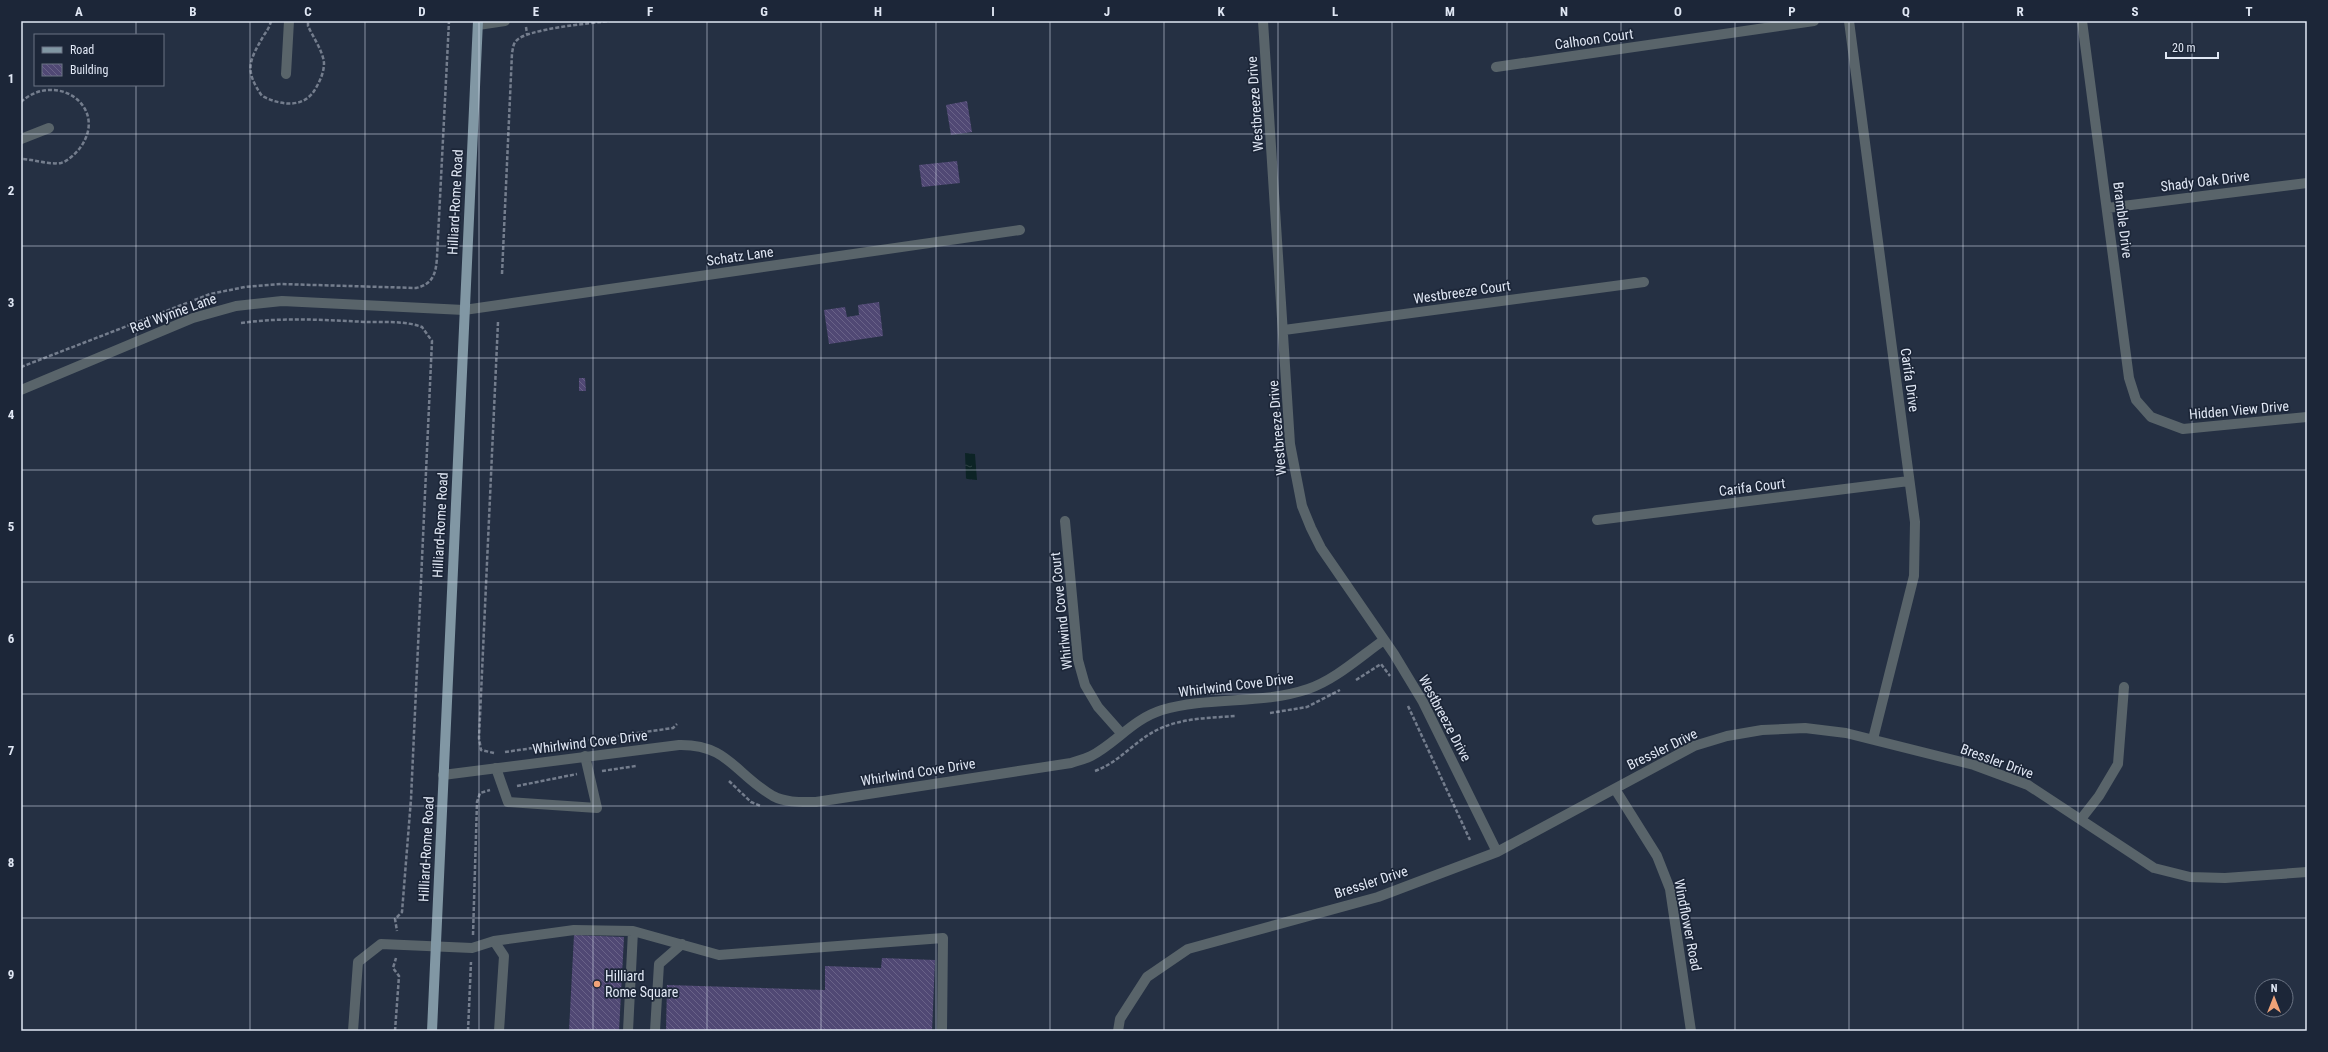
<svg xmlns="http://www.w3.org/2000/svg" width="2328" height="1052" font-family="'Roboto Condensed',sans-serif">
  <defs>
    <pattern id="water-ripples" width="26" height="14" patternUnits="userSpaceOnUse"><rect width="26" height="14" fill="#0c2325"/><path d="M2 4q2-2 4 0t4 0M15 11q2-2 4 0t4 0" fill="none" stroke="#2f4345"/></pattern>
    <pattern id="building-back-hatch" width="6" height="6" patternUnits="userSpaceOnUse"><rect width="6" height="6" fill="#504874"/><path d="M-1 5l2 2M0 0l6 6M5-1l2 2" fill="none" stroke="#696288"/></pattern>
  </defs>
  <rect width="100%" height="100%" fill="#253043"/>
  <path fill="url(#water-ripples)" d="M965 453 975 454 977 480 966 479Z"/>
  <path fill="url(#building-back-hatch)" d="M967 101 972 132 951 135 946 105Z
    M957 161 960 183 922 187 919 165Z
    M879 302 883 336 829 344 824 310 845 307 847 317 859 315 858 305Z
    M579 378H585L586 391H579Z
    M574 935 624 937 619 1031H569Z
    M882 958 935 960 932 1031H666L667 985 825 990V966L881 968Z"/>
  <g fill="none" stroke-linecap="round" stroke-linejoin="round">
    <path stroke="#747d8d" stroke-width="2.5" stroke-dasharray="4 2" stroke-linecap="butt" d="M271 21C270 26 267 31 264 35 249 61 244 70 262 96 282 106 306 109 317 86 321 79 324 71 324 63 323 51 313 37 308 26V21
      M526 27 527 34
      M21 102C56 70 110 107 80 148 75 154 68 161 61 163 47 165 34 159 21 159
      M502 274 512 53C513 49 513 44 516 41 525 29 592 23 610 21
      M241 323C283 317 324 320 367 322 384 322 406 321 422 327L432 341 411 799 402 912 395 919 397 931
      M21 367 210 294 245 287 281 284 416 288C434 284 436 272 437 257L449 21
      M1356 680 1381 664 1390 676
      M1408 706 1470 840
      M1270 713 1307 707 1340 690
      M505 752 673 728 677 724
      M494 753 481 750 479 738 498 322
      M602 771 636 766
      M1095 771C1120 762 1135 740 1159 729 1182 718 1210 718 1235 716
      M729 781 751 802 761 806
      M517 786 577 774
      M473 935 477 802 480 793 490 790
      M395 1031 399 976 393 968 396 958
      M468 1031 471 962"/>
    <path stroke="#59646a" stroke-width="10" d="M496 768 508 802 597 808 585 756
      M494 941 504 956 499 1031
      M353 1031 358 962 381 944 472 948 494 941 574 930 633 931 719 955 943 938 942 1031
      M628 1031 633 931
      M655 1031 659 964 682 944"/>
    <path stroke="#59646a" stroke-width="10" d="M1263 21 1290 444 1302 506 1311 528 1321 548 1394 654 1423 702 1497 852
      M1849 21 1907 462 1915 522 1914 576 1873 739
      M2082 21 2129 378 2136 400 2151 417 2183 429 2307 417
      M478 25 505 21
      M1496 67 1814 21
      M286 74 289 21
      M21 139 49 128
      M2107 208 2307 183
      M1284 330 1644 282
      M21 390 193 318 236 306 282 301 464 310 1020 230
      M1597 520 1909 481
      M1065 521 1078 660 1085 685 1098 707 1121 733
      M443 775 679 745C728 744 735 774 773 796 786 803 802 802 816 802L1071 763C1077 761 1085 759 1091 756 1116 743 1133 719 1162 710 1209 696 1261 705 1308 689 1335 680 1361 656 1384 640
      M1615 789 1657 856 1670 889 1691 1031
      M2081 819 2099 796 2118 764 2124 687
      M1118 1031 1120 1019 1147 977 1188 949 1378 897 1497 852 1694 746 1727 736 1762 730 1805 728 1846 733 1974 765 2028 785 2154 868 2190 877 2225 878 2307 872"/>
    <path stroke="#8197a4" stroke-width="10" d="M432 1031 478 21"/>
  </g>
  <path fill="none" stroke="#e0e7f4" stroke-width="1" stroke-opacity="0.55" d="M136 21V35M250 21V1031M365 21V1031M479 21V1031M593 21V1031M707 21V1031M821 21V1031M936 21V1031M1050 21V1031M1164 21V1031M1278 21V1031M1392 21V1031M1507 21V1031M1621 21V1031M1735 21V1031M1849 21V1031M1963 21V1031M2078 21V1031M2192 21V1031M136 85V1031M21 134H2307M21 246H2307M21 358H2307M21 470H2307M21 582H2307M21 694H2307M21 806H2307M21 918H2307"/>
  <circle fill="#f0a378" stroke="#1c2638" stroke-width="1.5" cx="597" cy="984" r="4"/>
  <g text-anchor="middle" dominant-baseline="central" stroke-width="3.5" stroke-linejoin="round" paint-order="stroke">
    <g font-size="14" fill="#e0e7f4" stroke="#1c2638">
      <text transform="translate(1594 39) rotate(-8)">Calhoon Court</text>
      <text transform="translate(1255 104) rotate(-94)">Westbreeze Drive</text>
      <text transform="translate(2205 181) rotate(-7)">Shady Oak Drive</text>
      <text transform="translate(455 202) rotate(-87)">Hilliard-Rome Road</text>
      <text transform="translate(2123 220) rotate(83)">Bramble Drive</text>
      <text transform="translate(740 256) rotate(-8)">Schatz Lane</text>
      <text transform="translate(1462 292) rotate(-8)">Westbreeze Court</text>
      <text transform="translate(173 313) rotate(-20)">Red Wynne Lane</text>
      <text transform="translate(1910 380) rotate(82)">Carifa Drive</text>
      <text transform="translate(2239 410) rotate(-5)">Hidden View Drive</text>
      <text transform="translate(1277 428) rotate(-95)">Westbreeze Drive</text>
      <text transform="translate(1752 487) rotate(-7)">Carifa Court</text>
      <text transform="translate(440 525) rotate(-87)">Hilliard-Rome Road</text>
      <text transform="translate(1061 611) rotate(-96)">Whirlwind Cove Court</text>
      <text transform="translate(1236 685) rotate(-7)">Whirlwind Cove Drive</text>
      <text transform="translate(1445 718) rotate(62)">Westbreeze Drive</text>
      <text transform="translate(590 742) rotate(-7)">Whirlwind Cove Drive</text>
      <text transform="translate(1662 749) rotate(-26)">Bressler Drive</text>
      <text transform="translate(1997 761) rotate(20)">Bressler Drive</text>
      <text transform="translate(918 772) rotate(-9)">Whirlwind Cove Drive</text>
      <text transform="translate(426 849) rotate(-87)">Hilliard-Rome Road</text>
      <text transform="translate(1371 882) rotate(-18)">Bressler Drive</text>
      <text transform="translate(1688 925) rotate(79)">Windflower Road</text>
    </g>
    <g font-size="14" fill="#e0e7f4" stroke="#1c2638" text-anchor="start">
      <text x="605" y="976">Hilliard<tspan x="605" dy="16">Rome Square</tspan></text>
    </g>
  </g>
  <rect width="2328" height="1052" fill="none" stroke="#1c2638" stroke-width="44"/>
  <rect x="34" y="34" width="130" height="52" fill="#1c2638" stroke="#6a7383"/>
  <rect x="42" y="47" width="20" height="6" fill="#8197a4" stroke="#6a7383"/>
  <text x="70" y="54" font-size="12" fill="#e0e7f4">Road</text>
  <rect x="42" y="64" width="20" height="12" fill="url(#building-back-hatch)" stroke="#6a7383"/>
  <text x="70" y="74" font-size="12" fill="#e0e7f4">Building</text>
  <g transform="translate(2274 998)"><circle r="19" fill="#1c2638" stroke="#6a7383"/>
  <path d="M0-3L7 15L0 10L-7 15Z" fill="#f0a378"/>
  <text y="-6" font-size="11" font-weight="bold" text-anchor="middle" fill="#e0e7f4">N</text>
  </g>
  <path d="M2166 52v6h52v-6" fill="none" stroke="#e0e7f4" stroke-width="2"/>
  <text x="2172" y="52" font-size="12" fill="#e0e7f4" stroke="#1c2638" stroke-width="3" paint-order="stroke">20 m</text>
  <rect x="22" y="22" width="2284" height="1008" fill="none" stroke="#e0e7f4" stroke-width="1.5"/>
  <g font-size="13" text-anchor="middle" font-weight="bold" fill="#e0e7f4">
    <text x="79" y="16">A</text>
    <text x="193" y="16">B</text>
    <text x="308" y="16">C</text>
    <text x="422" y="16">D</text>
    <text x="536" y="16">E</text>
    <text x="650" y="16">F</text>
    <text x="764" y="16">G</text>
    <text x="878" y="16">H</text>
    <text x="993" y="16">I</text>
    <text x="1107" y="16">J</text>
    <text x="1221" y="16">K</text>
    <text x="1335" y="16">L</text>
    <text x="1450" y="16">M</text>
    <text x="1564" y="16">N</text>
    <text x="1678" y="16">O</text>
    <text x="1792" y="16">P</text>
    <text x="1906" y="16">Q</text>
    <text x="2020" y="16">R</text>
    <text x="2135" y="16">S</text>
    <text x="2249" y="16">T</text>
    <text x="11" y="83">1</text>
    <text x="11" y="195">2</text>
    <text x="11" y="307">3</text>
    <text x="11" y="419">4</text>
    <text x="11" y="531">5</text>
    <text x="11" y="643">6</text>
    <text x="11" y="755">7</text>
    <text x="11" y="867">8</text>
    <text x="11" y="979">9</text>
  </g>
</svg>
